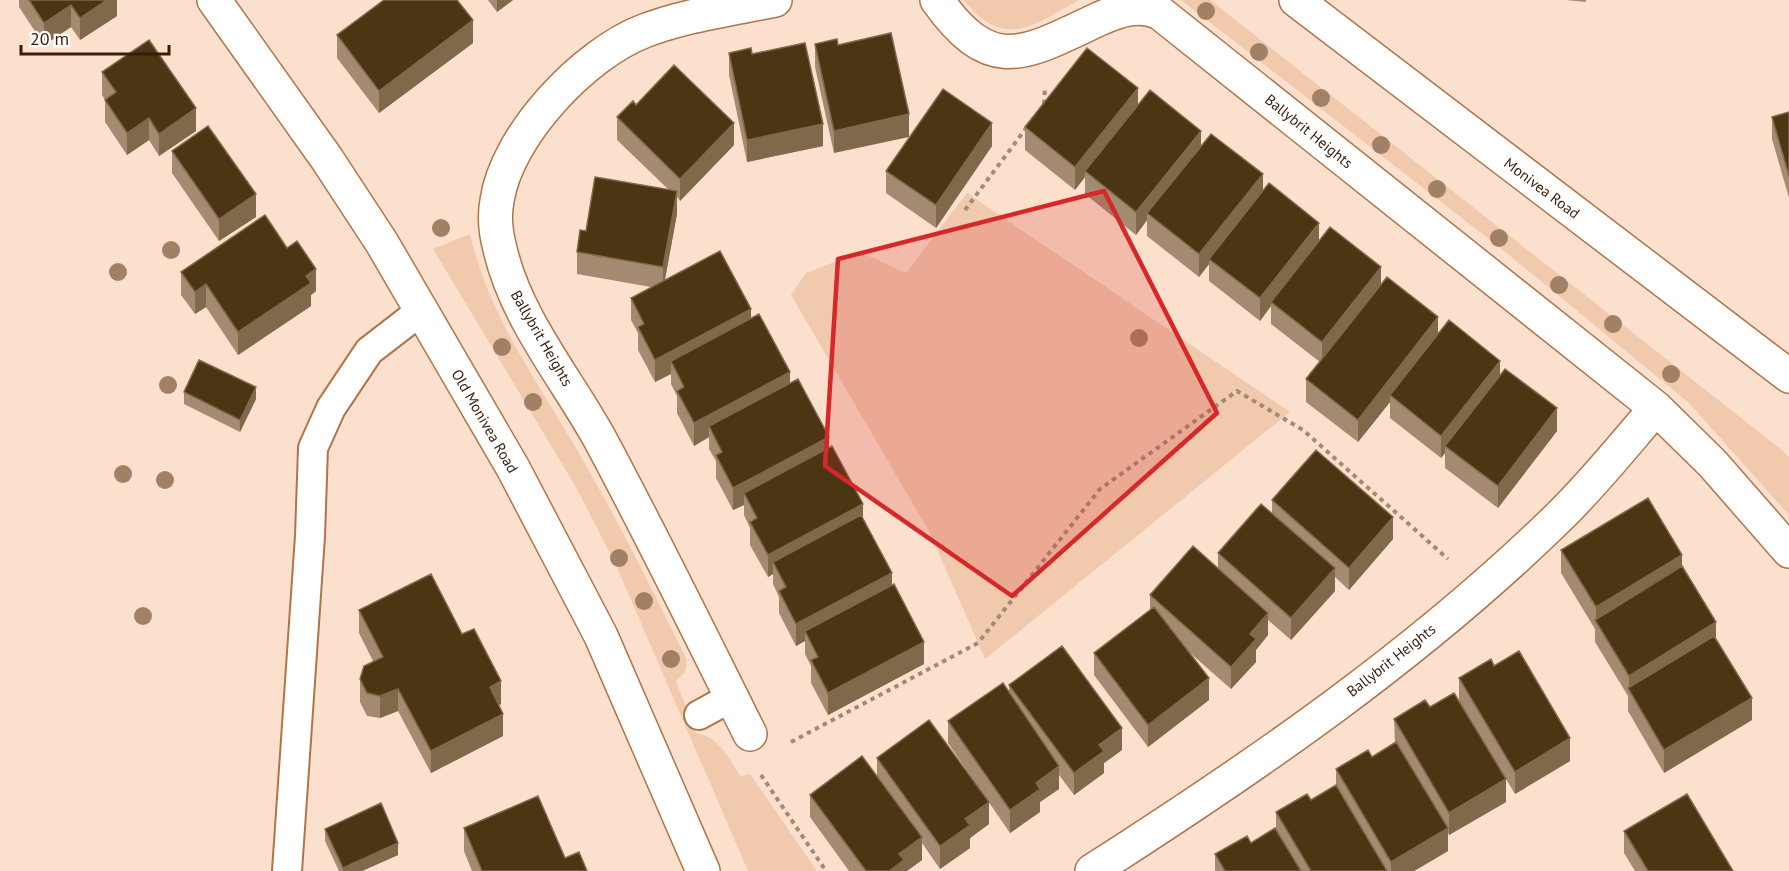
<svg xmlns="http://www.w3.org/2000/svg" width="1789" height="871" font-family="'PT Sans',sans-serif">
  <rect width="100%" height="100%" fill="#fbe0cd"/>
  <path fill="#f1c9ad" d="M964 0H1079C1035 24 1005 52 964 0Z
    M1181 0H1210L1778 447 1789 457V515L1689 403 1498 246Z
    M967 193 1290 412 985 659 930 533 791 295 806 273 860 252 906 273Z
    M470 234C489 318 542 388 584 462 621 526 654 593 687 660L685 672 676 681 696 733C720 738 728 757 740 776L750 774 817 871H748L615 563 577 489 433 249Z"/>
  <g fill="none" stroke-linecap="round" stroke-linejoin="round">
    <g stroke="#b17448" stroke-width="32">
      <path id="lane" d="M699 715 732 697
        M287 871 310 536 313 448 331 408 369 351 422 310"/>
    </g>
    <g stroke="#b17448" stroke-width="36">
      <path id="street" d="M937 0C992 78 1026 53 1099 19 1119 10 1139 3 1160 13L1656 408 1713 464 1789 551
        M750 734C701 636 653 538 601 441 567 379 516 319 500 249 496 234 494 216 497 201 506 136 584 54 644 31 686 15 731 9 775 0
        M1092 871C1256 766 1419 654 1559 517 1594 483 1624 445 1656 408"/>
    </g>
    <g stroke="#b17448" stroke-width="36">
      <path id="secondary" d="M214 0 327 159 382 243 513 468 601 636 703 871
        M1296 0 1789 376"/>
    </g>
    <path stroke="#a38976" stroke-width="4" stroke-dasharray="4.5 4.5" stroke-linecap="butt" d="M1044 104 1045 88
      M965 210 1027 127
      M791 742 978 643 1100 489 1237 391 1303 430 1448 559
      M761 775 826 871"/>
    <use href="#lane" stroke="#fff" stroke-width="28"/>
    <use href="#street" stroke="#fff" stroke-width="33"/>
    <use href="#secondary" stroke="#fff" stroke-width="33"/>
  </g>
  <g fill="#a28066">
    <circle cx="1206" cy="11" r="9"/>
    <circle cx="1259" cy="52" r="9"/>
    <circle cx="1321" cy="98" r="9"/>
    <circle cx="1381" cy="145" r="9"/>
    <circle cx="1437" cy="189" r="9"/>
    <circle cx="441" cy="228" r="9"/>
    <circle cx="1499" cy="238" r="9"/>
    <circle cx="171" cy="250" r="9"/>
    <circle cx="118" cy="272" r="9"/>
    <circle cx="1559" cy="285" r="9"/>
    <circle cx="1613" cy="324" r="9"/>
    <circle cx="1139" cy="338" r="9"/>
    <circle cx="502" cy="347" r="9"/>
    <circle cx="1671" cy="374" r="9"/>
    <circle cx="168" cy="385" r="9"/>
    <circle cx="533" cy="402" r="9"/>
    <circle cx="123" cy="474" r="9"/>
    <circle cx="165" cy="480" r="9"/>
    <circle cx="619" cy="558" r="9"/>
    <circle cx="644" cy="601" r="9"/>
    <circle cx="143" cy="616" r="9"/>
    <circle cx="671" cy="659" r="9"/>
  </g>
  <path fill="#a38a70" d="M19 0H117V16L80 40 71 27 44 45 19 7Z
    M488 0H513L497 12Z
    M1566 0H1586V2Z
    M337 35 473 43 379 113 337 58Z
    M837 39 834 153 815 67V44Z
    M729 53 752 54 823 146 747 162 729 75Z
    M102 72 196 131 159 156 149 140 127 155 105 122V100L102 95Z
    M636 105 734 145 680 201 677 197V214L665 280 751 319 829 448 863 518 892 585 924 664 828 715 811 683V666L805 654V641L796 646 779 613V597L773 584V574L768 577 750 545V528L744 515V505L733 510 716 478V461L709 449V437L694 446 677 413V396L671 384V374L655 382 638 350V333L631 320V298L651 287 577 274V252L586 231 669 190 617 140V117Z
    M1138 106 1201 146 1263 191 1319 241 1381 284 1438 334 1500 374 1557 431 1498 508 1445 468V453L1441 458 1390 418V402L1358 442 1306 402V379L1320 362 1271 324V306L1260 321 1209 281V264L1199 277 1147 236V220L1136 235 1085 194V177L1075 190 1025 150V127Z
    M1789 112V198L1772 139V117Z
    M992 146 936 228 886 193V171Z
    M172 151 256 217 219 241 172 173Z
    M181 272 316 291 311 295V306L238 355 206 307 195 314 181 295Z
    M184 392 256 399 240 432 184 404Z
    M1272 500 1393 539 1349 590 1335 577V591L1291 640 1268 620V635L1256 650V662L1231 689 1189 652 1209 700 1148 747 1094 675V653L1150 610V595L1218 568V553L1272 513Z
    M1561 550 1682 567 1716 639 1752 720 1664 773 1628 711V696L1595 642V629L1561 573Z
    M359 610 462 634 501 704 499 705 503 736 431 773 398 711 380 718 367 716 360 702V679L373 661 359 633Z
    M1494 666 1570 761 1515 794 1459 701V678Z
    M1009 685 1122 750 1104 763V773L1074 795 1059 775V789L1040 802V812L1010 833 948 743V721L1009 693Z
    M1430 707 1506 802 1449 835 1448 833V851L1414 871H1215V854L1251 843 1276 828V812L1311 800 1336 786V769L1372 757 1395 743 1394 719Z
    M877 758 989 824 970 838V848L940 869 922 843V860L907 871H849L810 817V795L877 776Z
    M464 828 565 858 587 871H472L464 851Z
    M325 829 398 855 362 871H339L325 841Z
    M1624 831 1733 871H1635L1624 853Z"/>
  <path fill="#80684a" d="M107 0H117V16L80 40V18Z
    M497 0H513L497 12Z
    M71 5V27L44 45V23Z
    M473 20V43L379 113V91Z
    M1138 88V111L1085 171V177L1075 190V167Z
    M196 108V131L159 156V134Z
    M909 114V137L834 153V131Z
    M149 118V140L127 155V133Z
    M734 123V145L680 201V179Z
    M992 123V146L936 228V205Z
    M823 124V146L747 162V140Z
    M1201 131V154L1147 213V220L1136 235V212Z
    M1263 174V197L1209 259V264L1199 277V254Z
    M677 191V214L663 289V267Z
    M256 194V217L219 241V219Z
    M1319 223V245L1271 302V306L1260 321V298Z
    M1381 267V289L1322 364V342Z
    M316 269V291L311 295V306L238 355V332L306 276Z
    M206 284V307L195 314V292Z
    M751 309V331L671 361V374L655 382V360Z
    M1438 317V340L1390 395V402L1358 442V420Z
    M1500 361V383L1445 446V453L1441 458V436Z
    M790 372V395L709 426V437L694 446V423Z
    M256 387V399L240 432V420Z
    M1557 408V431L1498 508V486Z
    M829 437V460L744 493V505L733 510V488Z
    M863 504V526L773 562V574L768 577V555Z
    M1393 517V539L1349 590V568Z
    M1682 555V577L1596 620V607Z
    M1335 568V591L1291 640V618Z
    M892 573V595L805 631V641L796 646V624Z
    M1268 613V635L1256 650V662L1231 689V667L1250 634Z
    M1716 622V645L1629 691V676Z
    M924 642V664L828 715V693Z
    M1209 678V700L1148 747V725Z
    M501 681V704L490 710V687Z
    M398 689V711L380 718V696Z
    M1752 698V720L1664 773V750Z
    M503 714V736L431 773V751Z
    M1122 728V750L1104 763V773L1074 795V773L1099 745Z
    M1570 738V761L1515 794V772Z
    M1059 766V789L1040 802V812L1010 833V810L1036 783Z
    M1506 779V802L1449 835V813Z
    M989 802V824L970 838V848L940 869V846L965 819Z
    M1448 828V851L1414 871H1391V862Z
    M922 837V860L907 871H889L899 854Z
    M398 843V855L362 871H343V868Z"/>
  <path fill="#4b3512" stroke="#80684a" stroke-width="1.5" d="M29 0H107L80 18 71 5 44 23Z
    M384 0H457L473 20 379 91 337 35Z
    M891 33 909 114 834 131 815 44 837 39 838 45Z
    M149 40 196 108 159 134 149 118 127 133 105 100 116 92 102 72Z
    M805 43 823 124 747 140 729 53 751 48 752 54Z
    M1087 48 1138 88 1075 167 1025 127Z
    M674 65 734 123 680 179 617 117 633 101 636 105Z
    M943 89 992 123 936 205 886 171Z
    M1150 90 1201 131 1136 212 1085 171Z
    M1789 112V176L1772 117Z
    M208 126 256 194 219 219 172 151Z
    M1211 134 1263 174 1199 254 1147 213Z
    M595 177 677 191 663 267 577 252 580 230 586 231Z
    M1269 183 1319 223 1260 298 1209 259Z
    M265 215 287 248 297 241 316 269 306 276 311 283 238 332 206 284 195 292 181 272Z
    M1330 227 1381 267 1322 342 1271 302Z
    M720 251 751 309 655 360 638 327 644 324 631 298Z
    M1387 277 1438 317 1358 420 1306 379Z
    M759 314 790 372 694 423 677 391 684 387 671 361Z
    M1449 320 1500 361 1441 436 1390 395Z
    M199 360 256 387 240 420 184 392Z
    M1505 369 1557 408 1498 486 1445 446Z
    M798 379 829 437 733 488 716 455 722 452 709 426Z
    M832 446 863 504 768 555 750 522 757 518 744 493Z
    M1316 450 1393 517 1349 568 1272 500Z
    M1648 498 1682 555 1596 607 1561 550Z
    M1261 504 1335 568 1291 618 1218 553Z
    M861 515 892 573 796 624 779 591 786 587 773 562Z
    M1193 546 1268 613 1250 634 1256 639 1231 667 1150 595Z
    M1682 566 1716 622 1629 676 1595 620Z
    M431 574 462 634 474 629 501 681 490 687 503 714 431 751 398 689 380 696 367 693 360 679 364 666 383 657 359 610Z
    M894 584 924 642 828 693 811 660 818 657 805 631Z
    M1154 607 1209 678 1148 725 1094 653Z
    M1714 636 1752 698 1664 750 1628 688Z
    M1062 646 1122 728 1099 745 1104 751 1074 773 1009 685Z
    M1519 651 1570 738 1515 772 1459 678 1491 659 1494 666Z
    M1003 683 1059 766 1036 783 1040 789 1010 810 948 721Z
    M1454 693 1506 779 1449 813 1394 719 1425 700 1430 707Z
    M929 720 989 802 965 819 970 825 940 846 877 758Z
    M1396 742 1448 828 1391 862 1336 769 1368 750 1372 757Z
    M862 756 922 837 899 854 904 860 889 871H866L810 795Z
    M1336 785 1387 871H1311L1276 812 1307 794 1311 800Z
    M1687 794 1733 871H1648L1624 831Z
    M538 796 565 858 579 852 587 871H482L464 828Z
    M381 803 398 843 343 868 325 829Z
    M1275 828 1301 871H1225L1215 854 1247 836 1251 843Z"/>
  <path fill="#d62828" fill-opacity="0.2" stroke="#d62828" stroke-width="4.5" stroke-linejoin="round" d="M1104 191 1217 413 1012 596 825 466 838 259Z"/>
  <g text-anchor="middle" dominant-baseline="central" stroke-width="6" stroke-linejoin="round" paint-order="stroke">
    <g font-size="15" fill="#361d0a" stroke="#fff">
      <text transform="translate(1309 131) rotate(39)">Ballybrit Heights</text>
      <text transform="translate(1542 188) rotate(37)">Monivea Road</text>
      <text transform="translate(542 338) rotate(60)">Ballybrit Heights</text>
      <text transform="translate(485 421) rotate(60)">Old Monivea Road</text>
      <text transform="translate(1391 660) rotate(-38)">Ballybrit Heights</text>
    </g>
  </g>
  <path d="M21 45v9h148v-9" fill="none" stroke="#361d0a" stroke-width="3"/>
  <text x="30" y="45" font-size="18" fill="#361d0a" stroke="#ffffff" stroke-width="4.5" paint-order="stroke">20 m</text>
</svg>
